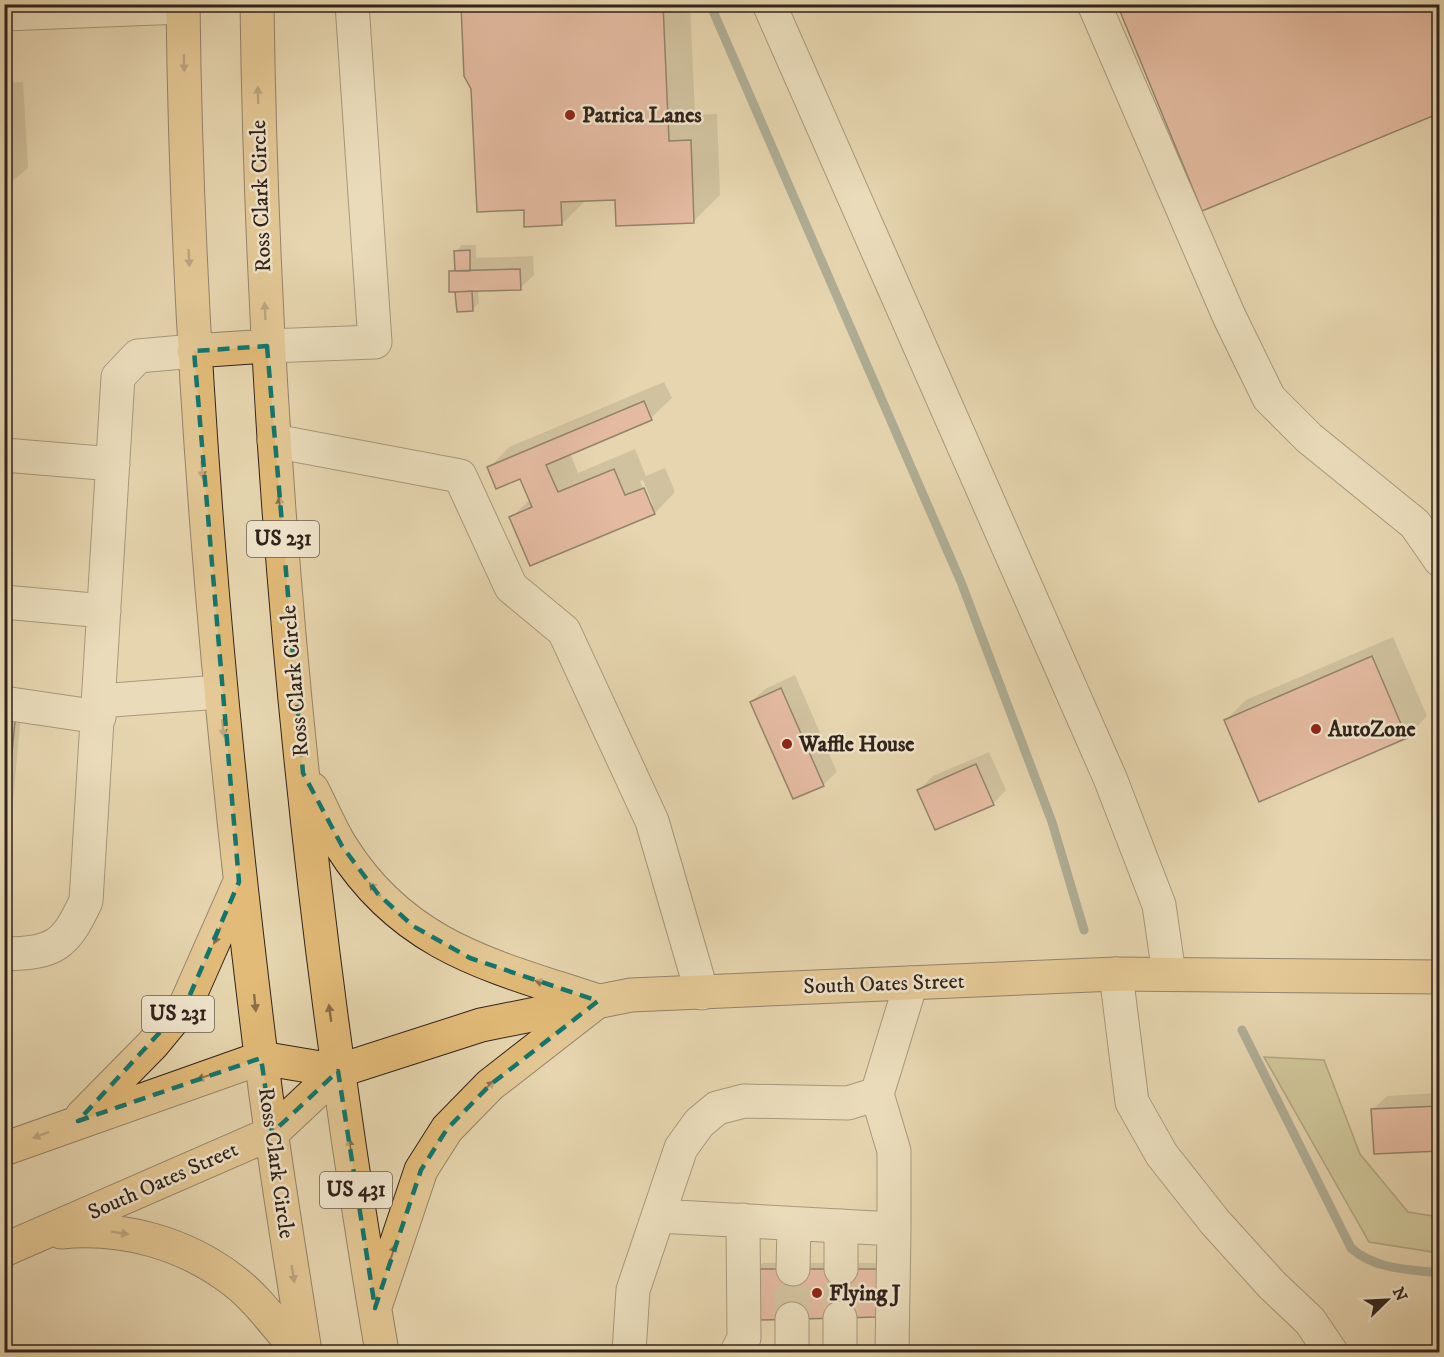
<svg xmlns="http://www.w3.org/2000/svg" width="1444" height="1357" font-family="'IM FELL DW Pica',serif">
  <rect width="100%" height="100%" fill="#e6d6af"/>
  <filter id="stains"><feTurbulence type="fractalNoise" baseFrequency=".00333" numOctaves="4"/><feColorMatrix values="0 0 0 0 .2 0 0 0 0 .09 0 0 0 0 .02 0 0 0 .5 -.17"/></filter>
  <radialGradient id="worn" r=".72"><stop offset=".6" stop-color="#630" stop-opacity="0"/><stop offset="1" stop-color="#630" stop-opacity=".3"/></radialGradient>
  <path fill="#babc87" stroke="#756f51" stroke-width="1.5" d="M1264 1057 1324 1060 1360 1154 1408 1212 1439 1217V1253L1369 1242Z"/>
  <path fill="#0003" fill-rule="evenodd" d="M465 4H690L695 115 717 114 720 195 693 222 616 199 586 200 562 224 525 209 473 89 463 7Z
    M23 82 28 168 4 188V83Z
    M462 245H476V258L533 256 534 275 520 288 478 290 479 303 472 310H458L457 290 451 272 456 266V251Z
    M664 382 672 398 651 418 570 453 578 473 635 449 646 476 665 468 675 492 655 513 531 564 511 518 530 499 521 477 489 468 509 447ZM643 480 653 505H650L640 481Z
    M4 494 10 495 4 545Z
    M1393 637 1427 716 1407 737 1260 800 1226 720 1246 700Z
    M795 675 837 772 823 785 751 702 765 689Z
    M4 714 21 716 7 860 4 863Z
    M989 752 1006 790 993 804 919 790 933 776Z
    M1440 1093V1150L1373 1109 1387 1096Z
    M763 1263H884V1309L757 1269Z"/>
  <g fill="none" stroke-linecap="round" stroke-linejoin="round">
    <path stroke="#6d7d73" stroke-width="9" d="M710 4 961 582 1052 822 1084 930
      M1242 1030 1351 1248C1376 1270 1407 1269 1440 1273"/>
  </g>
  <path fill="#e39c90" stroke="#30221b" stroke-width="1.5" d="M500 4H663L669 141 691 140 694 223 616 226 615 200 561 202 562 225 524 227V210L477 212 471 89 464 76 461 6Z
    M1117 4H1440V113L1202 211Z
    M4 120 8 190H4Z
    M470 250V271H455L454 251Z
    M520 269 521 290 449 292V271Z
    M472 291 473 311 457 312 455 292Z
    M644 401 652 420 546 465 558 492 614 469 625 495 644 488 655 514 530 566 509 517 532 507 520 479 496 489 487 467Z
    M1372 656 1407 738 1259 802 1224 720Z
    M781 688 824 786 793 799 750 702Z
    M4 720 15 721 4 837Z
    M976 764 994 805 935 830 917 790Z
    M1440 1106V1151L1374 1154 1371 1109Z
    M755 1269H878V1317L757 1320Z"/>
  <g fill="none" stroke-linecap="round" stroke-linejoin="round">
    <path stroke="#c2b291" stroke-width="33" stroke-dasharray="33 16" stroke-linecap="butt" d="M840 1318 841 1269
      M792 1319 793 1269"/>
    <g stroke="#5e4f40" stroke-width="35">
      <path id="minor" d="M769 4 1110 778 1159 905 1169 974
        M1094 4 1229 316 1269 398 1309 438 1415 524 1440 560
        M4 14 183 7
        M267 346 375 342 352 4
        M274 441 460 476 511 587 564 631 652 821 702 993
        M4 455 113 464
        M4 602 104 611
        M99 701 219 692
        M4 703 99 717
        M4 954C55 953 65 946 86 901L118 377 138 356 194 351
        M1116 974 1132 1102 1162 1155 1215 1222 1272 1285 1310 1321 1331 1352
        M877 1094 894 1151V1229
        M658 1216 894 1229 892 1352
        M793 1269 794 1224
        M841 1269V1226
        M629 1352 633 1290 681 1148 699 1123 717 1108 744 1101 848 1103 877 1094 911 983
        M737 1352 744 1338 743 1220
        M792 1352V1319
        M840 1352V1318"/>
    </g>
    <g stroke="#30221b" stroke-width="35">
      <path id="major" d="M338 1071 481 1025 631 995 1116 974 1440 977"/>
    </g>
    <g stroke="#30221b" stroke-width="35">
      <path id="highway" d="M183 4C187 357 218 707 261 1056 273 1155 290 1254 305 1352
        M257 4C263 456 306 907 382 1352
        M194 351 267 346
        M312 789C322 808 330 828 341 846 405 948 493 966 598 1001
        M82 1116 152 1045 186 1004 239 884
        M4 1149 261 1058 338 1071
        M61 1232C123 1226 185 1243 234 1281 259 1300 279 1330 300 1352
        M4 1250 272 1133 338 1071
        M376 1304 421 1170 447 1129 490 1085 598 1001"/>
    </g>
    <use href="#minor" stroke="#efe4cb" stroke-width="33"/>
    <use href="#major" stroke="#e3bb78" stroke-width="33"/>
    <use href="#highway" stroke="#e3bb78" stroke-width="33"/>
  </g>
  <defs><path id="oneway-solid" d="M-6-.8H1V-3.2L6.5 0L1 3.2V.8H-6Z" transform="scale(1.5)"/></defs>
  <g fill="#8a6e4a">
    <use href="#oneway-solid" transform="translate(184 63) rotate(89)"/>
    <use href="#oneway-solid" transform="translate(258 95) rotate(-91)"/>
    <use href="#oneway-solid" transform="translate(189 258) rotate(87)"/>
    <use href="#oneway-solid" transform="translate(265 311) rotate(-93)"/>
    <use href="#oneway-solid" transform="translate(202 470) rotate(86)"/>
    <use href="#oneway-solid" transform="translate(280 505) rotate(-95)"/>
    <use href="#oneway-solid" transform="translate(223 728) rotate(84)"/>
    <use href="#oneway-solid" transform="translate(375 889) rotate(-130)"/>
    <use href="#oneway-solid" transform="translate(217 936) rotate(112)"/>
    <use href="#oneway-solid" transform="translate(543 983) rotate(-162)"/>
    <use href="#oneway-solid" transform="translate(255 1003) rotate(84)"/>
    <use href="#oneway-solid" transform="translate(330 1013) rotate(-98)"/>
    <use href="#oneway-solid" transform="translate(205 1077) rotate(161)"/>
    <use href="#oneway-solid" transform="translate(488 1087) rotate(-43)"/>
    <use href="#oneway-solid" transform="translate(41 1135) rotate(159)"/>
    <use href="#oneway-solid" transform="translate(350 1147) rotate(-99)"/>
    <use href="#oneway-solid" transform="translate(120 1233) rotate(9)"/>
    <use href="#oneway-solid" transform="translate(393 1253) rotate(-72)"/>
    <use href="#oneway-solid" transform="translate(293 1274) rotate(81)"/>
  </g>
  <path d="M0 0H1444V1357H0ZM267 346 303 773 342 846 378 894 413 926 470 958 598 1001 490 1085 447 1129 421 1170 375 1308 338 1071 272 1133 261 1058 78 1121 186 1004 239 882 194 351Z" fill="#e6d6af" fill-opacity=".55" fill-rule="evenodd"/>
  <path fill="none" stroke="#0f766e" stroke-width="4.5" stroke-dasharray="12 8" stroke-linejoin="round" d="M267 346 303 773 342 846 378 894 413 926 470 958 598 1001 490 1085 447 1129 421 1170 375 1308 338 1071 272 1133 261 1058 78 1121 186 1004 239 882 194 351Z"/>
  <g fill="#8f2418" stroke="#efe4cb" stroke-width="2">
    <circle cx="570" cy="115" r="6"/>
    <circle cx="1316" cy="729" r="6"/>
    <circle cx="787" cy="744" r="6"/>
    <circle cx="817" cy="1293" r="6"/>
  </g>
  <g text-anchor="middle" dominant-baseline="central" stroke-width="5" stroke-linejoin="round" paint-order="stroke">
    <g fill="#efe4cb" stroke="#695c50" stroke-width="1.5">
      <rect x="247" y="521" width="72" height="36" rx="4.5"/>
      <rect x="142" y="996" width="72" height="36" rx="4.5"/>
      <rect x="320" y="1172" width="72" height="36" rx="4.5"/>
    </g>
    <g font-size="21" font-weight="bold" fill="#30221b">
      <text x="283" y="539">US 231</text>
      <text x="178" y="1014">US 231</text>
      <text x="356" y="1190">US 431</text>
    </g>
    <g font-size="22" font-weight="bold" fill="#30221b" stroke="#efe4cb" text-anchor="start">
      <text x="582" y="115">Patrica Lanes</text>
      <text x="1328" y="729">AutoZone</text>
      <text x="799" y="744">Waffle House</text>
      <text x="829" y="1293">Flying J</text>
    </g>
    <g font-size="22" fill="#30221b" stroke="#efe4cb">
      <text transform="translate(261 196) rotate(-92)">Ross Clark Circle</text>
      <text transform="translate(295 681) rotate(-95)">Ross Clark Circle</text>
      <text transform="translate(884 984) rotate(-2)">South Oates Street</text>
      <text transform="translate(276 1163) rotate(82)">Ross Clark Circle</text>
      <text transform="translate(163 1181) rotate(-24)">South Oates Street</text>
    </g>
  </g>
  <rect width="1444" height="1357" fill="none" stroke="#e6d6af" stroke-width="24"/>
  <rect x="6" y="6" width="1432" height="1345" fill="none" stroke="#30221b" stroke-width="3"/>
  <rect x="12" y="12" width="1420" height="1333" fill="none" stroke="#30221b" stroke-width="1.5"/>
  <g transform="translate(1387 1300) rotate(66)" stroke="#efe4cb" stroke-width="4.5" paint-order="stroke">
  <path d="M0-4.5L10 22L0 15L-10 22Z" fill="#30221b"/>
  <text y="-9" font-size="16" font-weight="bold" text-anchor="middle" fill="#30221b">N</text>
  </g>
  <rect width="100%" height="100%" filter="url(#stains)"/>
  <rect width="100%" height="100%" fill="url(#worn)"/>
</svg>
